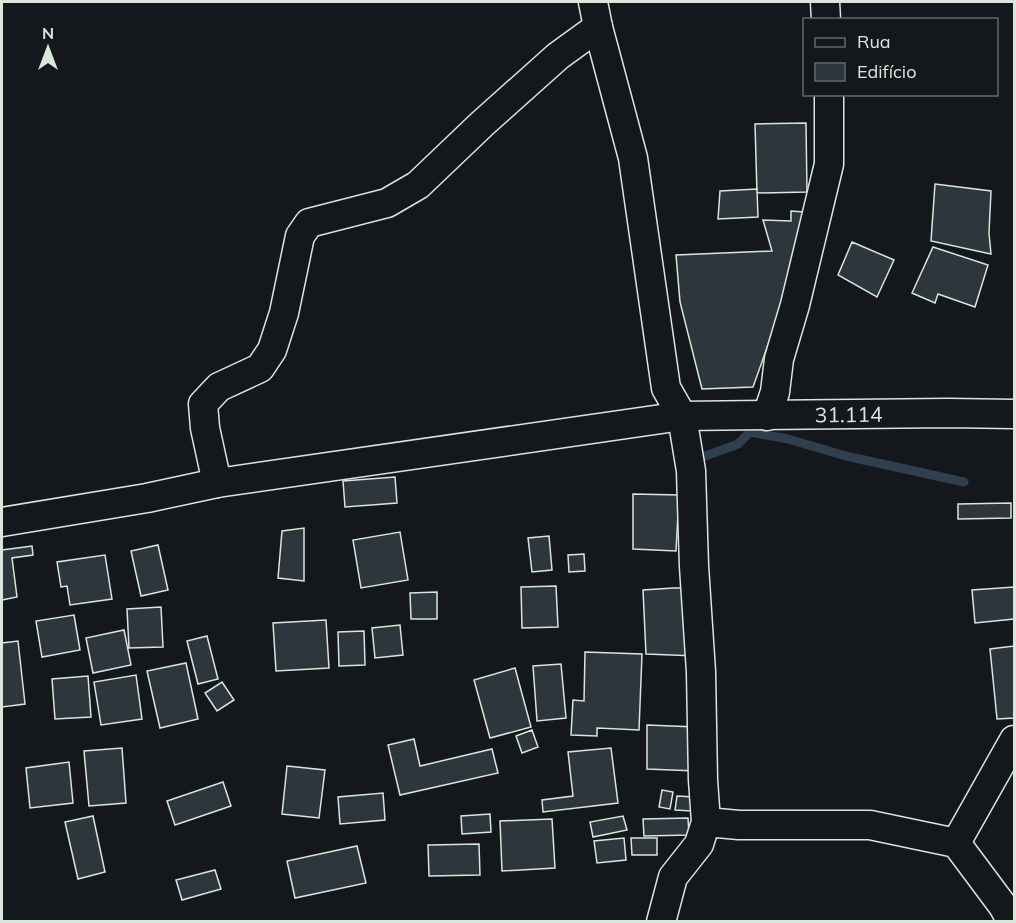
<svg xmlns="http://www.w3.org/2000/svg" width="1016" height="923" font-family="Mulish,sans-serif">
  <rect width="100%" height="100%" fill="#14181c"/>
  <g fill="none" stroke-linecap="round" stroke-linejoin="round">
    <path stroke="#2f3f4d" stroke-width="9" d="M692 461 738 444 750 432 788 439 846 456 964 482"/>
  </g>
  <path fill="#2c363c" stroke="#d8e6dc" stroke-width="1.5" d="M806 123 807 192 757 193 755 124Z
    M935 184 991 191 989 233 991 254 931 241Z
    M757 189 758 217 718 219 720 191Z
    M791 211 804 212 779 314 753 387 702 389 680 302 676 255 772 251 763 220 791 221Z
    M852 242 894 260 877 297 838 275Z
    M933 247 988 265 975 307 938 294 935 303 912 293Z
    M395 477 397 503 345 507 343 481Z
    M633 494 679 495 676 551 633 549Z
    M1011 503V518L958 519V504Z
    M304 528V581L278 578 282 531Z
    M400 532 408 580 361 588 353 540Z
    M549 536 552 570 532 572 528 538Z
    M158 545 168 590 141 596 131 551Z
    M32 546 33 555 12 558 17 597 2 600V550Z
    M584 554 585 571 569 572 568 555Z
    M105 555 112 599 70 605 67 586 61 587 57 562Z
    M556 586 558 627 522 628 521 587Z
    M1014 587V619L975 623 972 590Z
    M673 588H689L696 656 646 654 643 590Z
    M437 592V619H411L410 593Z
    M161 607 163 647 129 648 127 609Z
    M74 615 80 650 42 657 36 621Z
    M326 620 329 668 276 671 273 623Z
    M400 625 403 655 375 658 372 628Z
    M124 630 131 665 93 673 86 638Z
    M364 631 365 665 339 666 338 632Z
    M207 636 218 679 198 684 187 641Z
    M18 641 25 704 2 707V643Z
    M1014 646V718L997 719 990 649Z
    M585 652 642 654 639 730 597 728V736L571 735 573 700 584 701Z
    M186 663 198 719 160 728 147 671Z
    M561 664 566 718 537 721 533 666Z
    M515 668 531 727 490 738 474 680Z
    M136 675 142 719 101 725 94 682Z
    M88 676 91 717 55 719 52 679Z
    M222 682 234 700 217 711 205 693Z
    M647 725 696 727V771L647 769Z
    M532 730 538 747 522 753 516 736Z
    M414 739 420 766 492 749 498 773 400 795 388 745Z
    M122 748 126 803 89 806 84 751Z
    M611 748 618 803 543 812 542 800 573 796 568 752Z
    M69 762 73 803 30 808 26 768Z
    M287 766 325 770 319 818 282 814Z
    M223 782 231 806 175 825 167 801Z
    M662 790 673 792 670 809 659 807Z
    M383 793 385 820 340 824 338 797Z
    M677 796 694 797 692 811 675 810Z
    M490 814 491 832 462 834 461 816Z
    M93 816 105 872 78 879 65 822Z
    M623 816 627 830 593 837 590 822Z
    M688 818 689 835 644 836 643 819Z
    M552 819 555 868 502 871 500 821Z
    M624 838 626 860 597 863 594 841Z
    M631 838H657V855H632Z
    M479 844 480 875 429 876 428 845Z
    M357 846 366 883 295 898 287 861Z
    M215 870 221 889 182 900 176 880Z"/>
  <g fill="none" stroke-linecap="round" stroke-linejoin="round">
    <g stroke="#d8e6dc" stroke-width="31">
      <g id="street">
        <path d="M593 2 598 27 633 158 666 388 682 416 691 471 694 566 701 672 703 780 706 822 699 844 673 877 661 922"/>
        <path d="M825 2 826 20"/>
        <path d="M767 416 775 392 779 359 795 305 829 164V94"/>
        <path d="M217 483 205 428 203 404 219 387 260 368 272 350 284 313 300 236 309 223 387 203 418 185 483 123 558 56 598 27"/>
        <path id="s1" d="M2 522 147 498 217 483 682 416 948 413 1014 414"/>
        <path d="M706 822 739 825H870L956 843 1003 906 1012 922"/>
        <path d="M956 843 1014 740"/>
      </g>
    </g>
    <use href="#street" stroke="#14181c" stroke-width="28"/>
  </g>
  <g text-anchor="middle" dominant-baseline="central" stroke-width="4.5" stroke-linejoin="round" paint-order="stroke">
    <g font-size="21" fill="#d8e6dc" stroke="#14181c">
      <text stroke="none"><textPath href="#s1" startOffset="855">31.114</textPath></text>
    </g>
  </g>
  <rect width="1016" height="923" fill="none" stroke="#d8e6dc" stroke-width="6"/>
  <rect x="803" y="18" width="195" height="78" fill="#14181c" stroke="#626a69" stroke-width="1.5"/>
  <rect x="815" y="38" width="30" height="9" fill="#14181c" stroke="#626a69" stroke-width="1.5"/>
  <text x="857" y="48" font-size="18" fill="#d8e6dc">Rua</text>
  <rect x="815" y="63" width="30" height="18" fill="#2c363c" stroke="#626a69" stroke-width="1.5"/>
  <text x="857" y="78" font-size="18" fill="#d8e6dc">Edifício</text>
  <g transform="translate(48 48)" stroke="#14181c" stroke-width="4.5" paint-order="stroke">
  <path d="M0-4.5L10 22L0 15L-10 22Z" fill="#d8e6dc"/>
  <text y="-9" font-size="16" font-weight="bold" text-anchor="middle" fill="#d8e6dc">N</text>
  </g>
</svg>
